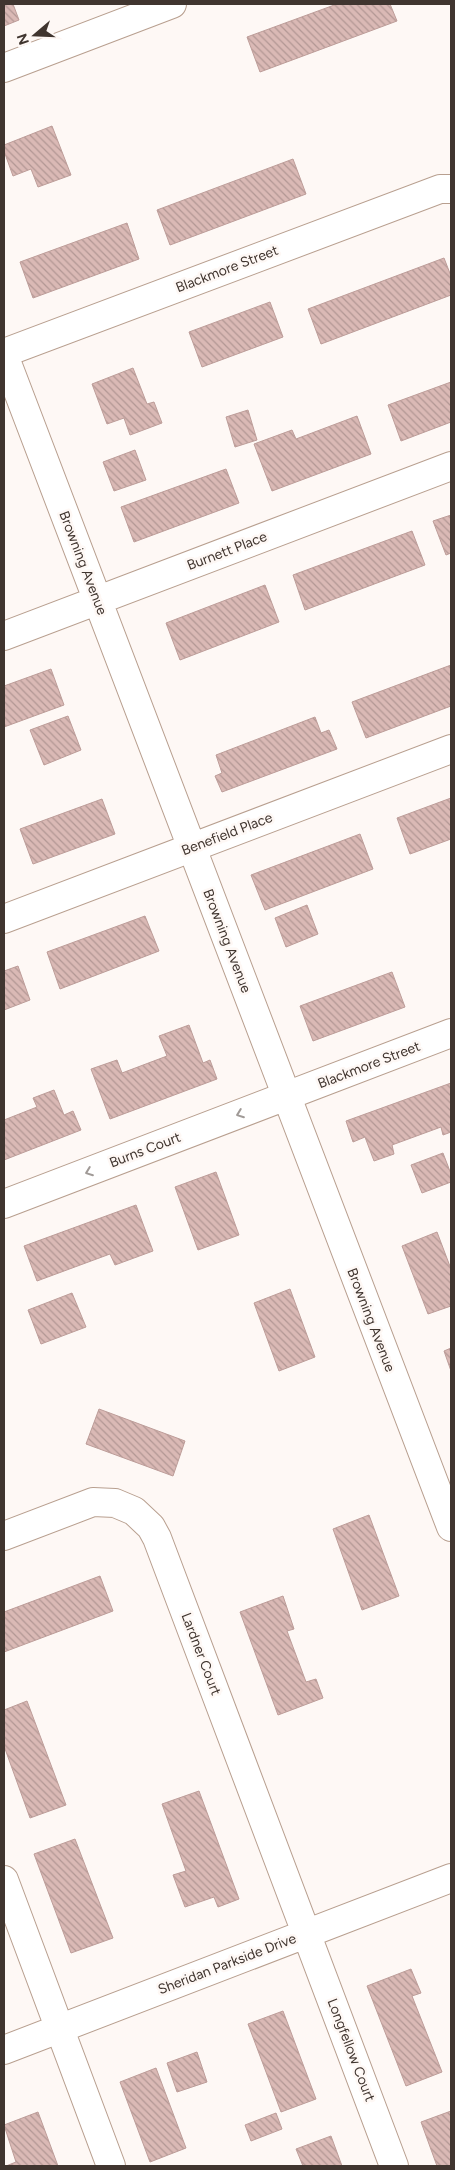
<svg xmlns="http://www.w3.org/2000/svg" width="455" height="2170" font-family="Figtree,sans-serif">
  <defs>
    <pattern id="building-back-hatch" width="6" height="6" patternUnits="userSpaceOnUse" patternTransform="scale(1.25)"><rect width="6" height="6" fill="#dab9b5"/><path d="M-1 5l2 2M0 0l6 6M5-1l2 2" fill="none" stroke="#b29794"/></pattern>
  </defs>
  <rect width="100%" height="100%" fill="#fef8f5"/>
  <path fill="url(#building-back-hatch)" stroke="#bd9d99" d="M4 4H13L19 20 4 26Z
    M337 4H390L397 21 260 72 247 37Z
    M52 126 71 175 38 187 31 169 13 176 4 151V145Z
    M293 159 306 194 170 245 157 210Z
    M127 223 139 259 33 298 20 262Z
    M444 258 451 276V295L321 344 308 309Z
    M270 302 283 337 202 367 189 332Z
    M133 368 147 404 154 402 162 423 130 435 124 418 107 424 92 384Z
    M451 382V422L401 441 388 405Z
    M248 410 257 440 235 447 226 417Z
    M357 416 371 454 272 491 254 444 292 430 296 439Z
    M135 450 146 480 114 491 103 462Z
    M226 469 239 503 134 542 121 507Z
    M451 515V553L446 555 433 521Z
    M412 531 425 565 305 610 293 575Z
    M265 585 279 622 180 660 166 623Z
    M451 665V706L366 738 352 702Z
    M51 669 64 705 4 727V686Z
    M68 716 81 750 44 765 30 730Z
    M315 717 321 733 329 730 337 749 222 792 215 776 222 773 216 755Z
    M451 798V839L410 854 397 818Z
    M102 799 115 834 33 864 20 829Z
    M360 834 373 869 265 910 251 875Z
    M307 905 318 934 286 947 275 918Z
    M145 916 159 951 60 989 47 952Z
    M18 966 30 1000 4 1010V971Z
    M392 972 405 1007 313 1041 300 1006Z
    M189 1025 203 1063 210 1060 217 1079 110 1119 91 1069 117 1060 122 1073 167 1056 159 1036Z
    M451 1083V1132L443 1135 441 1127 392 1145 394 1154 374 1161 365 1137 353 1142 346 1121Z
    M54 1090 64 1115 73 1111 81 1130 4 1160V1120L37 1107 33 1098Z
    M443 1153 451 1174V1182L422 1193 411 1165Z
    M216 1172 239 1235 198 1250 175 1187Z
    M136 1205 153 1251 115 1265 110 1254 37 1281 24 1246Z
    M437 1232 451 1269V1306L428 1314 402 1246Z
    M290 1289 315 1357 279 1371 254 1303Z
    M72 1293 86 1327 41 1344 28 1310Z
    M451 1348V1371L444 1351Z
    M99 1409 185 1441 173 1476 86 1444Z
    M369 1515 399 1596 362 1610 333 1529Z
    M100 1576 113 1611 4 1652V1612Z
    M283 1596 294 1629 287 1631 306 1682 316 1679 323 1698 278 1715 240 1612Z
    M27 1701 66 1805 30 1818 4 1746V1710Z
    M199 1791 239 1899 218 1907 214 1897 185 1907 173 1875 186 1871 162 1804Z
    M75 1839 113 1938 71 1953 34 1854Z
    M411 1969 421 1993 412 1996 442 2072 406 2086 367 1986Z
    M283 2011 316 2099 281 2112 248 2024Z
    M197 2052 207 2082 177 2092 167 2063Z
    M156 2068 186 2148 150 2162 120 2082Z
    M451 2111V2166H437L421 2122Z
    M38 2112 58 2166H6L16 2162 4 2125Z
    M276 2113 282 2129 251 2141 245 2125Z
    M331 2136 342 2166H303L296 2149Z"/>
  <g fill="none" stroke-linecap="round" stroke-linejoin="round">
    <g stroke="#b89f8f" stroke-width="30">
      <path id="minor" d="M4 68 172 4
        M4 353 440 189H451
        M4 355 451 1527
        M4 636 451 466
        M4 919 451 749
        M4 1204 451 1033
        M4 1536 93 1502 115 1503 134 1511 151 1527 157 1538 394 2166
        M4 1880 111 2166
        M4 2050 451 1878"/>
    </g>
    <use href="#minor" stroke="#fff" stroke-width="28"/>
  </g>
  <defs><path id="oneway-chevron" d="M-2-3.5L2.5 0L-2 3.5" fill="none" stroke-width="1.6" stroke-linecap="round" stroke-linejoin="round" transform="scale(1.25)"/></defs>
  <g stroke="#a09a97">
    <use href="#oneway-chevron" transform="translate(240 1114) rotate(159)"/>
    <use href="#oneway-chevron" transform="translate(89 1172) rotate(159)"/>
  </g>
  <g text-anchor="middle" dominant-baseline="central" stroke-width="5" stroke-linejoin="round" paint-order="stroke">
    <g font-size="14" fill="#40352f" stroke="#fef8f5">
      <text transform="translate(227 269) rotate(-21)">Blackmore Street</text>
      <text transform="translate(227 551) rotate(-21)">Burnett Place</text>
      <text transform="translate(83 563) rotate(69)">Browning Avenue</text>
      <text transform="translate(227 834) rotate(-21)">Benefield Place</text>
      <text transform="translate(227 941) rotate(69)">Browning Avenue</text>
      <text transform="translate(369 1065) rotate(-21)">Blackmore Street</text>
      <text transform="translate(145 1150) rotate(-21)">Burns Court</text>
      <text transform="translate(371 1320) rotate(69)">Browning Avenue</text>
      <text transform="translate(201 1654) rotate(69)">Lardner Court</text>
      <text transform="translate(227 1964) rotate(-21)">Sheridan Parkside Drive</text>
      <text transform="translate(351 2050) rotate(69)">Longfellow Court</text>
    </g>
  </g>
  <rect width="455" height="2170" fill="none" stroke="#40352f" stroke-width="10"/>
  <g transform="translate(35 35) rotate(251)" stroke="#fef8f5" stroke-width="4" paint-order="stroke">
  <path d="M0-4L9 19L0 12L-9 19Z" fill="#40352f"/>
  <text y="-8" font-size="14" font-weight="bold" text-anchor="middle" fill="#40352f">N</text>
  </g>
</svg>
